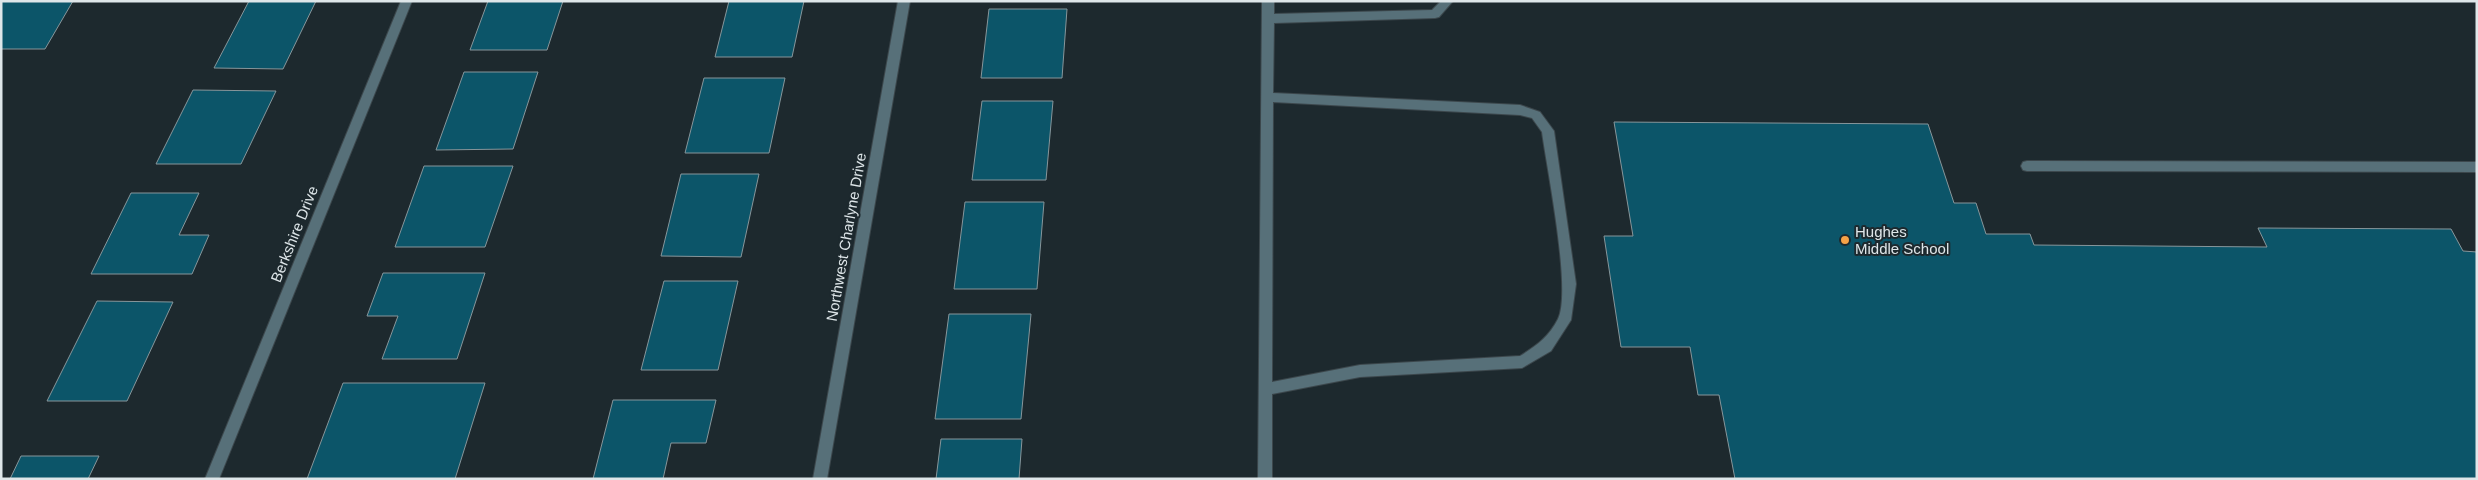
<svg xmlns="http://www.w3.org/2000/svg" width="2478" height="480" font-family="Helvetica,sans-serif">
  <rect width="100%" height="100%" fill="#1d292e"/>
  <path fill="#0c5569" stroke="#87969b" d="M1 1H73L45 49H1Z
    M249 1H316L283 69 214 68Z
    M488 1H563L547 50H470Z
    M729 1H804L792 57H715Z
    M989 9H1067L1062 78H981Z
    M464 72H538L513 149 436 150Z
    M704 78H785L769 153H685Z
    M193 90 276 91 241 164H156Z
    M982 101H1053L1046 180H972Z
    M1614 122 1928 124 1954 203H1976L1986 234H2030L2034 245 2267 247 2258 228 2451 229 2463 251 2477 252V479H1735L1719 395H1698L1690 347H1621L1604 236H1633Z
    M424 166H513L485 247H395Z
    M681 174H759L741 257 661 256Z
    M131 193H199L179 235H209L192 274H91Z
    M965 202H1044L1037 289H954Z
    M383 273H485L457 359H382L398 316H367Z
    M664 281H738L718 370H641Z
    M97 301 173 302 127 401H47Z
    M949 314H1031L1021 419H935Z
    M343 383H485L455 479H307Z
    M613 400H716L706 443H671L663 479H593Z
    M941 439H1022L1019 479H936Z
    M21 456H99L88 479H10Z"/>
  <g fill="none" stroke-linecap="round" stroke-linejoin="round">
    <g stroke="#3c474c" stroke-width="2">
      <path id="minor" d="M401 1H412L219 479H205Z
        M898 1H910L827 479H813Z
        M1262 1H1274V14L1432 10 1441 1H1453L1439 17 1435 18 1274 23 1273 93 1520 105 1540 112 1554 131 1576 284 1571 320 1551 351 1522 368 1360 377 1272 394V479H1258ZM1273 102 1520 115 1532 118 1542 132C1547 169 1572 291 1558 319 1549 337 1536 346 1520 356L1360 365 1272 382Z
        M2027 161 2477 162V172L2027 171 2023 170 2021 166 2023 162Z"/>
    </g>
    <use href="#minor" fill="#577079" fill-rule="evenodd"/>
  </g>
  <circle fill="#f6a247" stroke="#1d292e" stroke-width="2" cx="1845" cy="240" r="5"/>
  <g text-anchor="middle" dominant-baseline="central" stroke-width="4" stroke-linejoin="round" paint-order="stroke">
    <g font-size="15" fill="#dee6e9" stroke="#1d292e" text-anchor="start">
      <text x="1855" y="231">Hughes<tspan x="1855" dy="17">Middle School</tspan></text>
    </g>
    <g font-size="15" fill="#dee6e9" stroke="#1d292e">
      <text transform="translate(294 234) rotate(-68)">Berkshire Drive</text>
      <text transform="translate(846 237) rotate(-80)">Northwest Charlyne Drive</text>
    </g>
  </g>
  <rect width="2478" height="480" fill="none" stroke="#dee6e9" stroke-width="5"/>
</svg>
